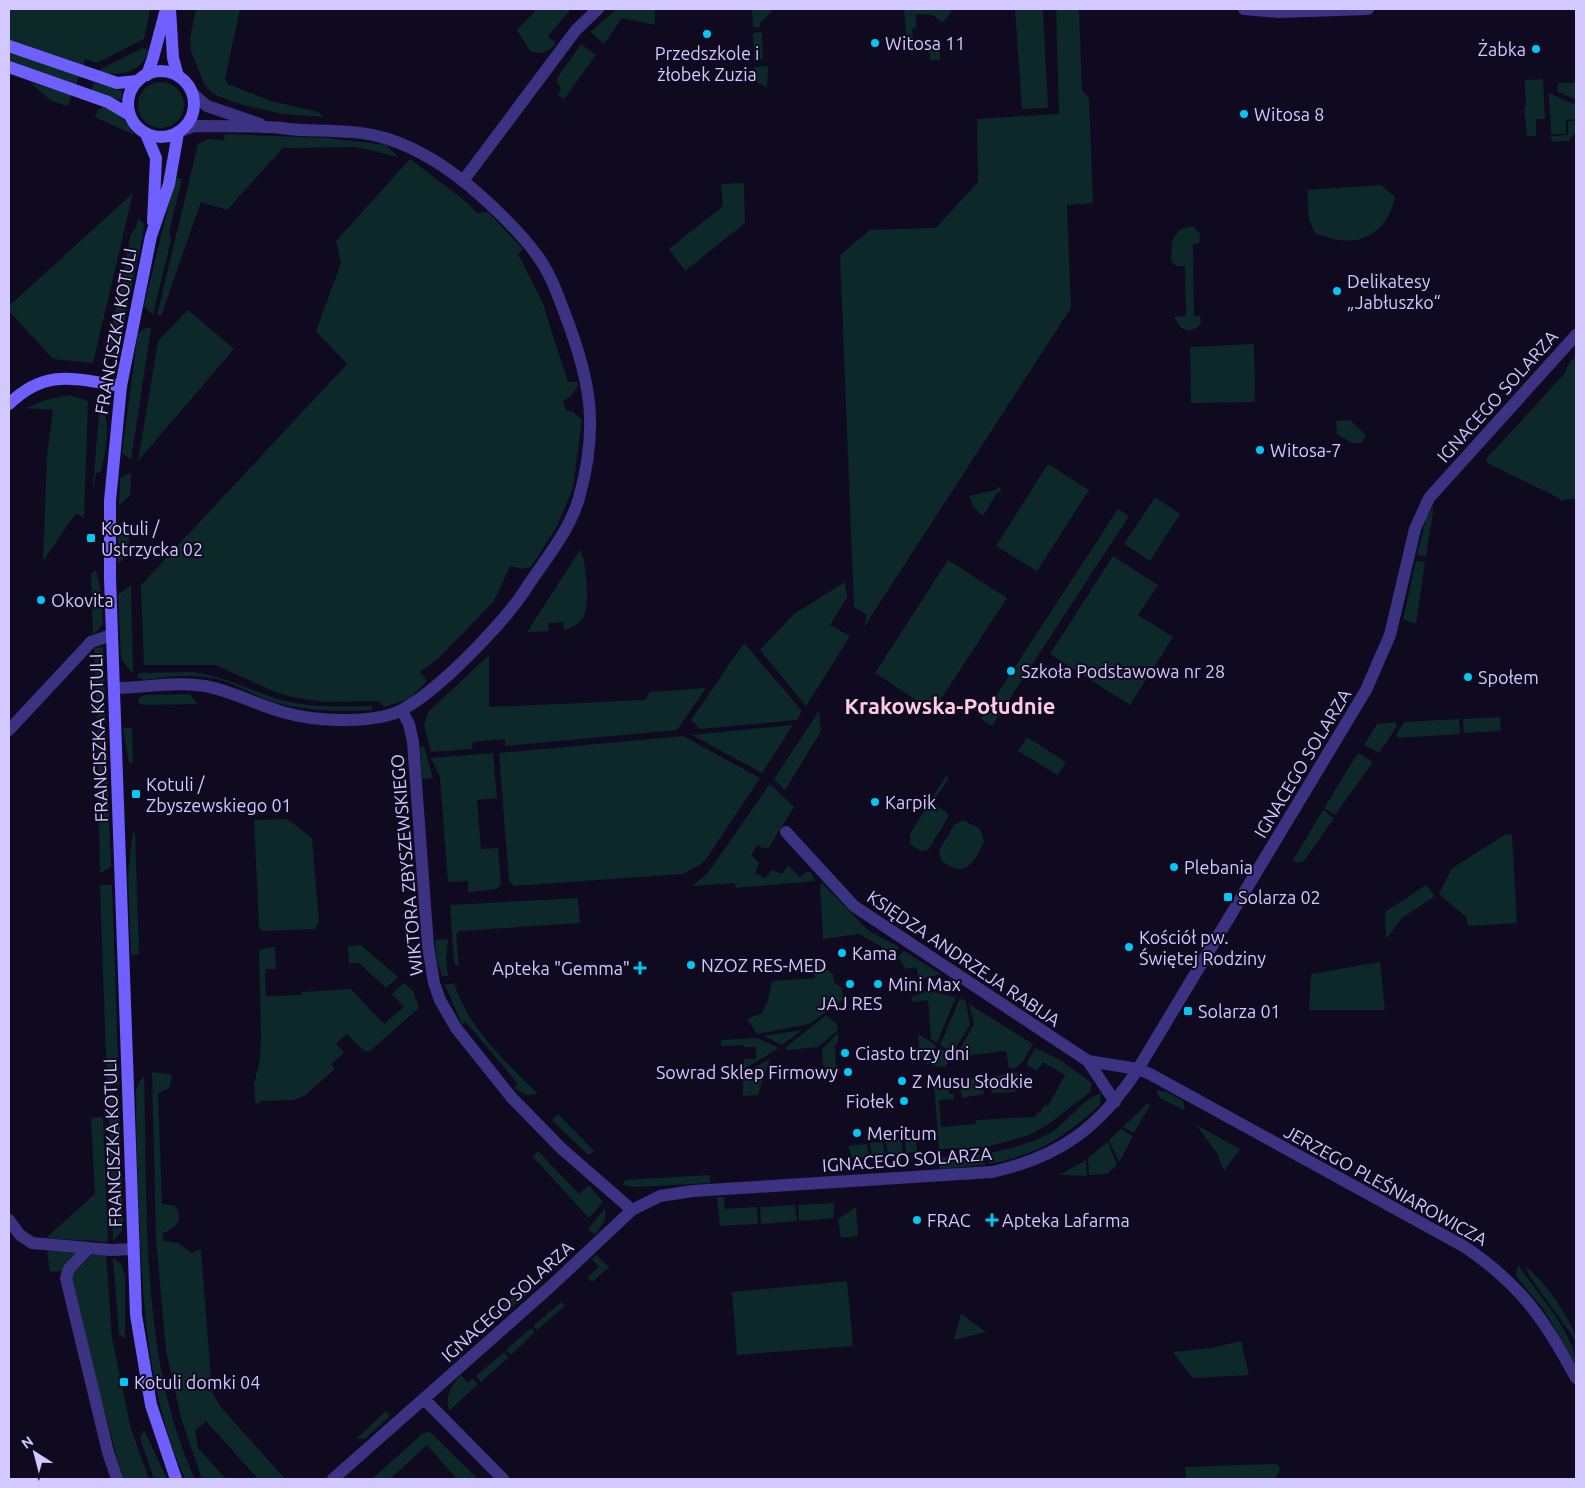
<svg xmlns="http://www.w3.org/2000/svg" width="1585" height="1488" font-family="Ubuntu,sans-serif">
  <rect width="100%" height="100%" fill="#0f0a1f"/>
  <path fill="#0d2829" d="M9 9H150L144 39 97 63 85 59 83 66 9 40Z
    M196 9H240L225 79 228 84 271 101 318 112 325 117 283 114 243 105 213 94 204 84 191 51 190 39Z
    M537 9H571L548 36 556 43C548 53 542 55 530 51L517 30Z
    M617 9H655V25L622 18 604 44 590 32Z
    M752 9H772V11L760 23V27H753Z
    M904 9H950L951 13 942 23 933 15 916 14V28L912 29 913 40H926L940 53V60H930V54L923 48H914L907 43Z
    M1015 9H1043L1048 108 1022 109Z
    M1056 9H1079L1082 91 1089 98 1093 203 1067 205 1071 308 864 627 867 615 854 607 840 255 870 230 936 228 978 182 977 119 1059 114Z
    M760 32 762 33 763 59 754 61 753 33Z
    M581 44 596 55 564 99 558 95 561 89 557 82 558 77Z
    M143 48 150 50C140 73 120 78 97 71Z
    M9 52 79 76 76 85 9 60Z
    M766 66 768 67 767 88 755 81V67Z
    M1543 79 1545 119H1536V136H1527L1524 106H1526L1525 80Z
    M30 82 72 95 68 106 51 101Z
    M94 82 122 91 121 100 91 91Z
    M138 105a23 23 0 1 1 46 0a23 23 0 1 1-46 0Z
    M1558 83H1576V100L1558 92Z
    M1549 93 1576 105V119L1566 120V134H1551Z
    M104 106 122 117 135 135 95 117 98 110Z
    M1568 121H1576V132L1568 141 1552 142 1551 136 1568 135Z
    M225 134 328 138 386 145 398 157 357 147 283 148 227 210 201 202 161 316 157 315 198 144 208 139 224 140Z
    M410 159 468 203 477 213 488 212 523 249 518 254 542 301 568 382H578C578 391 569 397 563 402L567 411 573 412 582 420 573 488 557 526 531 567 522 569 510 566 494 601 439 658 420 672 427 681 409 699 384 707 380 702 375 701 323 702 292 697 270 690 216 665H144L141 585 347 364 316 331 341 263 336 241Z
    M175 178 182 179 169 232 171 240 153 315 144 306Z
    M744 183 745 223 685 271 669 249 723 206 721 184Z
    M1381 185 1395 197C1386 239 1353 250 1315 233L1309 220 1307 190Z
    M133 193 93 363 53 359 9 311V306Z
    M138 218 144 224 142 240 119 345 114 356 104 364 131 234 136 227Z
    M1192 226 1200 234 1199 243 1193 244 1194 316H1200L1201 323 1198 327 1189 331 1181 328 1174 317 1186 316 1185 266H1176L1171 261 1172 241 1179 230Z
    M188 310 234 349 138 461 158 341Z
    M146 328H151L131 460 122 453 138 333Z
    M1254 344 1255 402 1191 403 1190 347Z
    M1576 356V498L1561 501 1559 498 1487 463 1486 459 1565 373 1568 365Z
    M69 395 88 401 84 518 76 513 43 561 47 455 53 410 26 408 46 400Z
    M100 403C112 423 106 450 101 472L96 473 92 495Z
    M1350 420 1366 435 1362 443H1352L1337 434 1336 421Z
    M1048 464 1089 490 1037 571 996 546Z
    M131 473 130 496 119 505 120 478Z
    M999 487 1002 491 997 493 983 516 973 506 969 496 995 490Z
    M1155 497 1180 514 1150 561 1124 544Z
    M1434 506 1426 556 1417 555 1426 519Z
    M1118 509 1129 516 992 726 981 719Z
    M129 528V553L118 564V537Z
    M580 550C587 560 590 607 583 618 578 625 571 628 564 630L563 622 548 623 549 631 527 632Z
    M1113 556 1158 585 1138 615 1173 637 1130 705 1050 654Z
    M948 560 1007 598 933 711 875 673Z
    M1416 561 1425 562 1416 624 1403 619Z
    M96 570 101 592 103 624 93 635 91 574Z
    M845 582 847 597 830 625 850 636 806 706 760 650 794 614Z
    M131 585 133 674 121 659 118 595Z
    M744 643 802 711 797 720 700 729 691 720Z
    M103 647 106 722 100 723 97 720 94 648Z
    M489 655V707L645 700 650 692 706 688 677 730 505 746V739L473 742 472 749 431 752 424 725 428 712Z
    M191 672C221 675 244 688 272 697 304 708 339 707 372 706V710C340 712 309 711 277 703 259 698 242 687 224 681 199 673 171 676 144 680L137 677 139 673Z
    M190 694 197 704 143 705 138 703 139 698 145 695Z
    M819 711 821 731 785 790 774 779Z
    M1500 717 1501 731 1464 733 1463 719Z
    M1459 719 1460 734 1398 738 1396 735 1404 722Z
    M1395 722 1397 726 1379 753 1364 745 1377 724Z
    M793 725 762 773 692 735Z
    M123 728H132L133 762 129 763Z
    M97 730H106L111 867 100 873Z
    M683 736 760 778 709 855 701 864 683 874 513 886 509 881 499 753Z
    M1027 737 1066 762 1058 775 1018 751Z
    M424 746 433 778 422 779 420 747Z
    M493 753 497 798 477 800 481 849 498 848 501 884 497 889 468 892V881L448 882 440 777 431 758Z
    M1358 753 1373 762 1335 815 1324 808Z
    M946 776 949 778 932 803 946 812 949 816 928 850 921 851 910 844V834Z
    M770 784 794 807 769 847 765 849 757 845 751 855 759 863 755 873 765 878 772 870 782 874 788 865 800 877 806 872H811L815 881 736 888 735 883 692 886 707 874Z
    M1323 810 1334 818 1304 861 1298 863 1293 860Z
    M287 819 312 838 319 923 315 929 262 931 259 927 254 820Z
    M963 820 980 829 984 841C975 863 964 880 941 860L939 851 954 825Z
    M133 831 135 834 139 954 131 955 128 875Z
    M1506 834 1512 835 1517 923 1468 926 1466 917 1439 894 1451 869Z
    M820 884H823L869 931 899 947 894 954 859 934 823 939Z
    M100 885H112L119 1085 107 1086Z
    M1426 885 1435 896 1402 918 1386 939 1385 912Z
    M578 898 580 923 460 931 456 934 459 967 454 963 450 905Z
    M448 939 446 960 448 976H442L437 960 435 940Z
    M361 945 398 977 386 988 359 963H349L348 946Z
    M275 947 276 969H265L266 996 301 995 302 992 351 989 384 1024 404 1007 392 994 404 983 413 991 419 1008 369 1052 363 1050 347 1034 336 1043 344 1053 331 1064 335 1069 304 1096 294 1100 261 1101 259 1104 255 1102 254 1084 260 1059 261 1035 259 951 263 948Z
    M904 951 941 974 920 980 916 967 906 969 898 957Z
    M814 960 833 974 834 982 842 988 843 1000 809 1024 757 1034 747 1019 762 1013 768 1000 772 981 815 978Z
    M1380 962 1385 1010H1309L1311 974Z
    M454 983C467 1027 506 1062 538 1094L526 1095 514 1088 518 1084 466 1022 462 1024 445 985Z
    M929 991 956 997 937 1043 931 1039 928 1000 913 1002 911 997Z
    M960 998 966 1002 970 1025 953 1053 940 1045Z
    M969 1004 1033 1044 1024 1060 1016 1068H1009L1006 1051 955 1057 974 1024Z
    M826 1015 837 1024 838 1030 818 1047 788 1050 785 1048Z
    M802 1030 782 1045 764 1036Z
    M838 1033V1042L835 1046 836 1069H826L823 1065 822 1049Z
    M918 1034 936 1045 928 1065 920 1057Z
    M757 1038 779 1048 744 1069V1059H756V1047H744V1045L721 1046V1040Z
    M939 1048 952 1056 945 1067 931 1066Z
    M1035 1048 1060 1060 1092 1083 1090 1092 1050 1123 1029 1135 987 1147 939 1149 934 1084 957 1080V1089L949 1090V1094H954V1099L939 1100 941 1127 976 1124V1120L1035 1117 1038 1112 1040 1113 1045 1105 1048 1106 1065 1075 1043 1062 1037 1071 1029 1066 1028 1068 1027 1063Z
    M770 1059 758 1095 743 1096V1074Z
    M152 1072 170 1074 172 1077 169 1088 158 1093 162 1204 175 1206C184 1218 176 1229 163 1233V1241L178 1243 192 1253 201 1249 212 1392 220 1406 285 1479H258L206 1421 195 1431 198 1448 226 1479H202L181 1418 166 1351 156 1238Z
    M1017 1072 1018 1081 1011 1083V1087H1015V1092L992 1093 989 1077Z
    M144 1076C148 1208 139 1357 195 1479H185C151 1402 144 1322 140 1239 138 1190 136 1140 136 1091L139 1082Z
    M977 1078 978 1090H983L984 1094 962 1098 959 1080Z
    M1156 1090 1167 1092 1183 1101 1185 1111 1160 1098Z
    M1101 1093 1100 1105C1062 1139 1039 1154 989 1164L987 1154C1009 1148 1033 1144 1053 1131 1069 1120 1083 1099 1101 1093Z
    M119 1095 123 1222 122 1231 113 1241 108 1096Z
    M1147 1104 1150 1105 1134 1133 1123 1127Z
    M558 1114 591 1148 595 1151 588 1155 552 1120Z
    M103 1117 108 1242 46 1238 95 1194 91 1118Z
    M1196 1125 1240 1149 1224 1171 1217 1153Z
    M1121 1129 1133 1136 1119 1162 1109 1140Z
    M916 1137 917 1152 906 1153 905 1139Z
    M901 1139 903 1153 888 1155 886 1141Z
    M883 1142 885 1155 872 1156 870 1143Z
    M1108 1142 1117 1165 1107 1174 1089 1175 1088 1158Z
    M867 1144 869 1157 852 1158 848 1146Z
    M538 1151 579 1194 589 1185 603 1202 589 1218 533 1157Z
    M983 1154 985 1165 939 1169 938 1158Z
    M1086 1160 1087 1176 1059 1175Z
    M710 1175V1183L634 1187 623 1185 625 1180Z
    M717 1197H724L725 1209 757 1207 758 1224 720 1226Z
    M834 1203 833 1218 799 1221 798 1205Z
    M795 1205 797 1221 761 1224 760 1207Z
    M856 1207 858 1236 841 1238 838 1219Z
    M605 1208V1220L595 1235 588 1229Z
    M47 1251 79 1253 63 1271 50 1272Z
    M92 1255H106L112 1338 131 1429 149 1479H123L73 1296 72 1275Z
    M596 1255 609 1267 592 1282 587 1277 599 1267 592 1259Z
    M113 1258 121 1264 125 1274V1339L119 1334Z
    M1518 1265C1535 1290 1576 1335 1576 1364L1544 1310 1516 1276Z
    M1526 1267C1541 1277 1576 1324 1576 1341L1530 1277Z
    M532 1279 538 1285 498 1320 493 1314Z
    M847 1281 853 1346 737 1355 732 1292Z
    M561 1302 565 1306 537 1330 533 1326Z
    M961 1314 986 1332 954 1340Z
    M531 1328 535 1332 511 1355 506 1350Z
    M1241 1341 1249 1375 1193 1378 1173 1352 1211 1348Z
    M504 1352 509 1357 481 1382 476 1376Z
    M461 1375 468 1383 473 1379 478 1384 449 1411C445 1395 451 1386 461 1375Z
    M386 1411 390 1416 365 1439H356Z
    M144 1430 167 1479H154L140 1438Z
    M429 1431 478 1479H457L427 1445 390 1479H372L422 1434Z
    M1275 1464 1279 1466 1280 1470 1274 1479H1186L1185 1467Z"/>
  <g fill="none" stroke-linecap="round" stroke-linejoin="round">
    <path stroke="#3b3281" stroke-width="12" d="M1244 9 1278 12 1368 9
      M192 93 207 106 260 124
      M463 181 576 30 598 9
      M114 688C144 688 175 681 205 686 233 691 259 706 286 713 315 721 360 723 389 715 425 706 502 625 523 593 542 563 569 533 579 498 599 427 591 382 565 314 557 293 550 272 536 254 520 232 501 214 481 196 454 172 423 150 388 139 361 130 331 131 303 130 291 130 279 127 267 127 243 126 218 126 194 126L183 130
      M402 711 409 724 413 742 428 946 434 983 440 1000 456 1028 512 1098 562 1149 632 1210
      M9 730 91 642 111 635
      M786 832 854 906 1088 1061 1115 1102
      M1088 1061 1138 1069 1150 1074 1465 1247C1521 1285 1545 1320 1576 1378
      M9 1220 20 1235 32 1243 111 1250 133 1249
      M89 1248 69 1269 66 1278 108 1452 117 1479
      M424 1399 503 1479
      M333 1479 550 1287 632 1210 660 1196 693 1191 992 1172C1060 1157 1100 1127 1138 1069L1366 690 1390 635 1415 529 1429 498 1576 335"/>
    <path stroke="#6f5fff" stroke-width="12" d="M170 9 173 58 178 76
      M9 46 117 83 138 81
      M9 67 108 102 130 115
      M128 104a33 33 0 1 1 66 0a33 33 0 1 1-66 0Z
      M147 75 153 58 166 9
      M146 134 156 158 153 222
      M9 404C46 368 74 379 121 386
      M176 1479 151 1405 136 1315 110 578V501L121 386 151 236 169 184 178 133"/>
  </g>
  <g fill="#00c8f3" stroke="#0f0a1f" stroke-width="2">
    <circle cx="707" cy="34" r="5"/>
    <circle cx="875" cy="43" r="5"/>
    <circle cx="1536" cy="49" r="5"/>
    <circle cx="1244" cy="114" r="5"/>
    <circle cx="1337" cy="291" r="5"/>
    <circle cx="1260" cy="450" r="5"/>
    <rect x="86" y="533" width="10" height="10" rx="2.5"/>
    <circle cx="41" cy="600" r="5"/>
    <circle cx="1011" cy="671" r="5"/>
    <circle cx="1468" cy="677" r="5"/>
    <rect x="131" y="789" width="10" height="10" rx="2.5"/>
    <circle cx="875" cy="802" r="5"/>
    <circle cx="1174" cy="867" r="5"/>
    <rect x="1223" y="892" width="10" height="10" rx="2.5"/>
    <circle cx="1129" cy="947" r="5"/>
    <circle cx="842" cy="953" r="5"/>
    <circle cx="691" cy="965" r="5"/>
    <path d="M637.5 960.5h5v5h5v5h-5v5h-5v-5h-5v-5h5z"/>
    <circle cx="850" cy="984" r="5"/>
    <circle cx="878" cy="984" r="5"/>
    <rect x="1183" y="1006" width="10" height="10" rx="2.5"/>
    <circle cx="845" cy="1053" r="5"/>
    <circle cx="848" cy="1072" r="5"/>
    <circle cx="902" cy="1081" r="5"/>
    <circle cx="904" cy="1101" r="5"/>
    <circle cx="857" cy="1133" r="5"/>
    <circle cx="917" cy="1220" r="5"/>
    <path d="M989.5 1212.5h5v5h5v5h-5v5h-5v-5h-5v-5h5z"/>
    <rect x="119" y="1377" width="10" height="10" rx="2.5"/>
  </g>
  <g text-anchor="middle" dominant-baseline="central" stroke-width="4" stroke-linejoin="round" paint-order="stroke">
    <g font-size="18" fill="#d3c8ff" stroke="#0f0a1f" text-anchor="start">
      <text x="885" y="43">Witosa 11</text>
      <text x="1526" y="49" text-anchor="end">Żabka</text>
      <text x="707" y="53" text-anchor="middle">Przedszkole i<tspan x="707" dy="21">żłobek Zuzia</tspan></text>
      <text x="1254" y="114">Witosa 8</text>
      <text x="1347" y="281">Delikatesy<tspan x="1347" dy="21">„Jabłuszko“</tspan></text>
      <text x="1270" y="450">Witosa-7</text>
      <text x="101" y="528">Kotuli /<tspan x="101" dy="21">Ustrzycka 02</tspan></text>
      <text x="51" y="600">Okovita</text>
      <text x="1021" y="671">Szkoła Podstawowa nr 28</text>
      <text x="1478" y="677">Społem</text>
      <text x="146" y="784">Kotuli /<tspan x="146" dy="21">Zbyszewskiego 01</tspan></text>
      <text x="885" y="802">Karpik</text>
      <text x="1184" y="867">Plebania</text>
      <text x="1238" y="897">Solarza 02</text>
      <text x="1139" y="937">Kościół pw.<tspan x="1139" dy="21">Świętej Rodziny</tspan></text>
      <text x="852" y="953">Kama</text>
      <text x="701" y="965">NZOZ RES-MED</text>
      <text x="630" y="968" text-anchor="end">Apteka "Gemma"</text>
      <text x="888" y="984">Mini Max</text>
      <text x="850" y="1003" text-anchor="middle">JAJ RES</text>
      <text x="1198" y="1011">Solarza 01</text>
      <text x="855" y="1053">Ciasto trzy dni</text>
      <text x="838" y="1072" text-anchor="end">Sowrad Sklep Firmowy</text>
      <text x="912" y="1081">Z Musu Słodkie</text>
      <text x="894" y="1101" text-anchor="end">Fiołek</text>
      <text x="867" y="1133">Meritum</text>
      <text x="927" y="1220">FRAC</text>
      <text x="1002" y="1220">Apteka Lafarma</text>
      <text x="134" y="1382">Kotuli domki 04</text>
    </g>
    <g font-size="18" fill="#d3c8ff" stroke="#0f0a1f">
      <text transform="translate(115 331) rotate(-80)">FRANCISZKA KOTULI</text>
      <text transform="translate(1497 396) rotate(-48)">IGNACEGO SOLARZA</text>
      <text transform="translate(98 738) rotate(-92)">FRANCISZKA KOTULI</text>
      <text transform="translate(1302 763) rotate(-59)">IGNACEGO SOLARZA</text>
      <text transform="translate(406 865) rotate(-95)">WIKTORA ZBYSZEWSKIEGO</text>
      <text transform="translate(964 958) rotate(34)">KSIĘDZA ANDRZEJA RABIJA</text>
      <text transform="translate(112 1143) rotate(-92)">FRANCISZKA KOTULI</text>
      <text transform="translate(907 1159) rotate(-4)">IGNACEGO SOLARZA</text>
      <text transform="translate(1386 1185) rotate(29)">JERZEGO PLEŚNIAROWICZA</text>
      <text transform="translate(507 1301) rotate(-42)">IGNACEGO SOLARZA</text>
    </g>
    <g font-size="22" font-weight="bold" fill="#ffcae8" stroke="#0f0a1f">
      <text x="950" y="705">Krakowska-Południe</text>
    </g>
  </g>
  <rect width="1585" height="1488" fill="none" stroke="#d3c8ff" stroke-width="20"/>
  <g transform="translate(35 1453) rotate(324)" stroke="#0f0a1f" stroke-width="4" paint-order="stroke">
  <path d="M0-4L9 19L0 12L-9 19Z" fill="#d3c8ff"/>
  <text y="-8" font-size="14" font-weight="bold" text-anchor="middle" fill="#d3c8ff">N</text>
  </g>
</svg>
